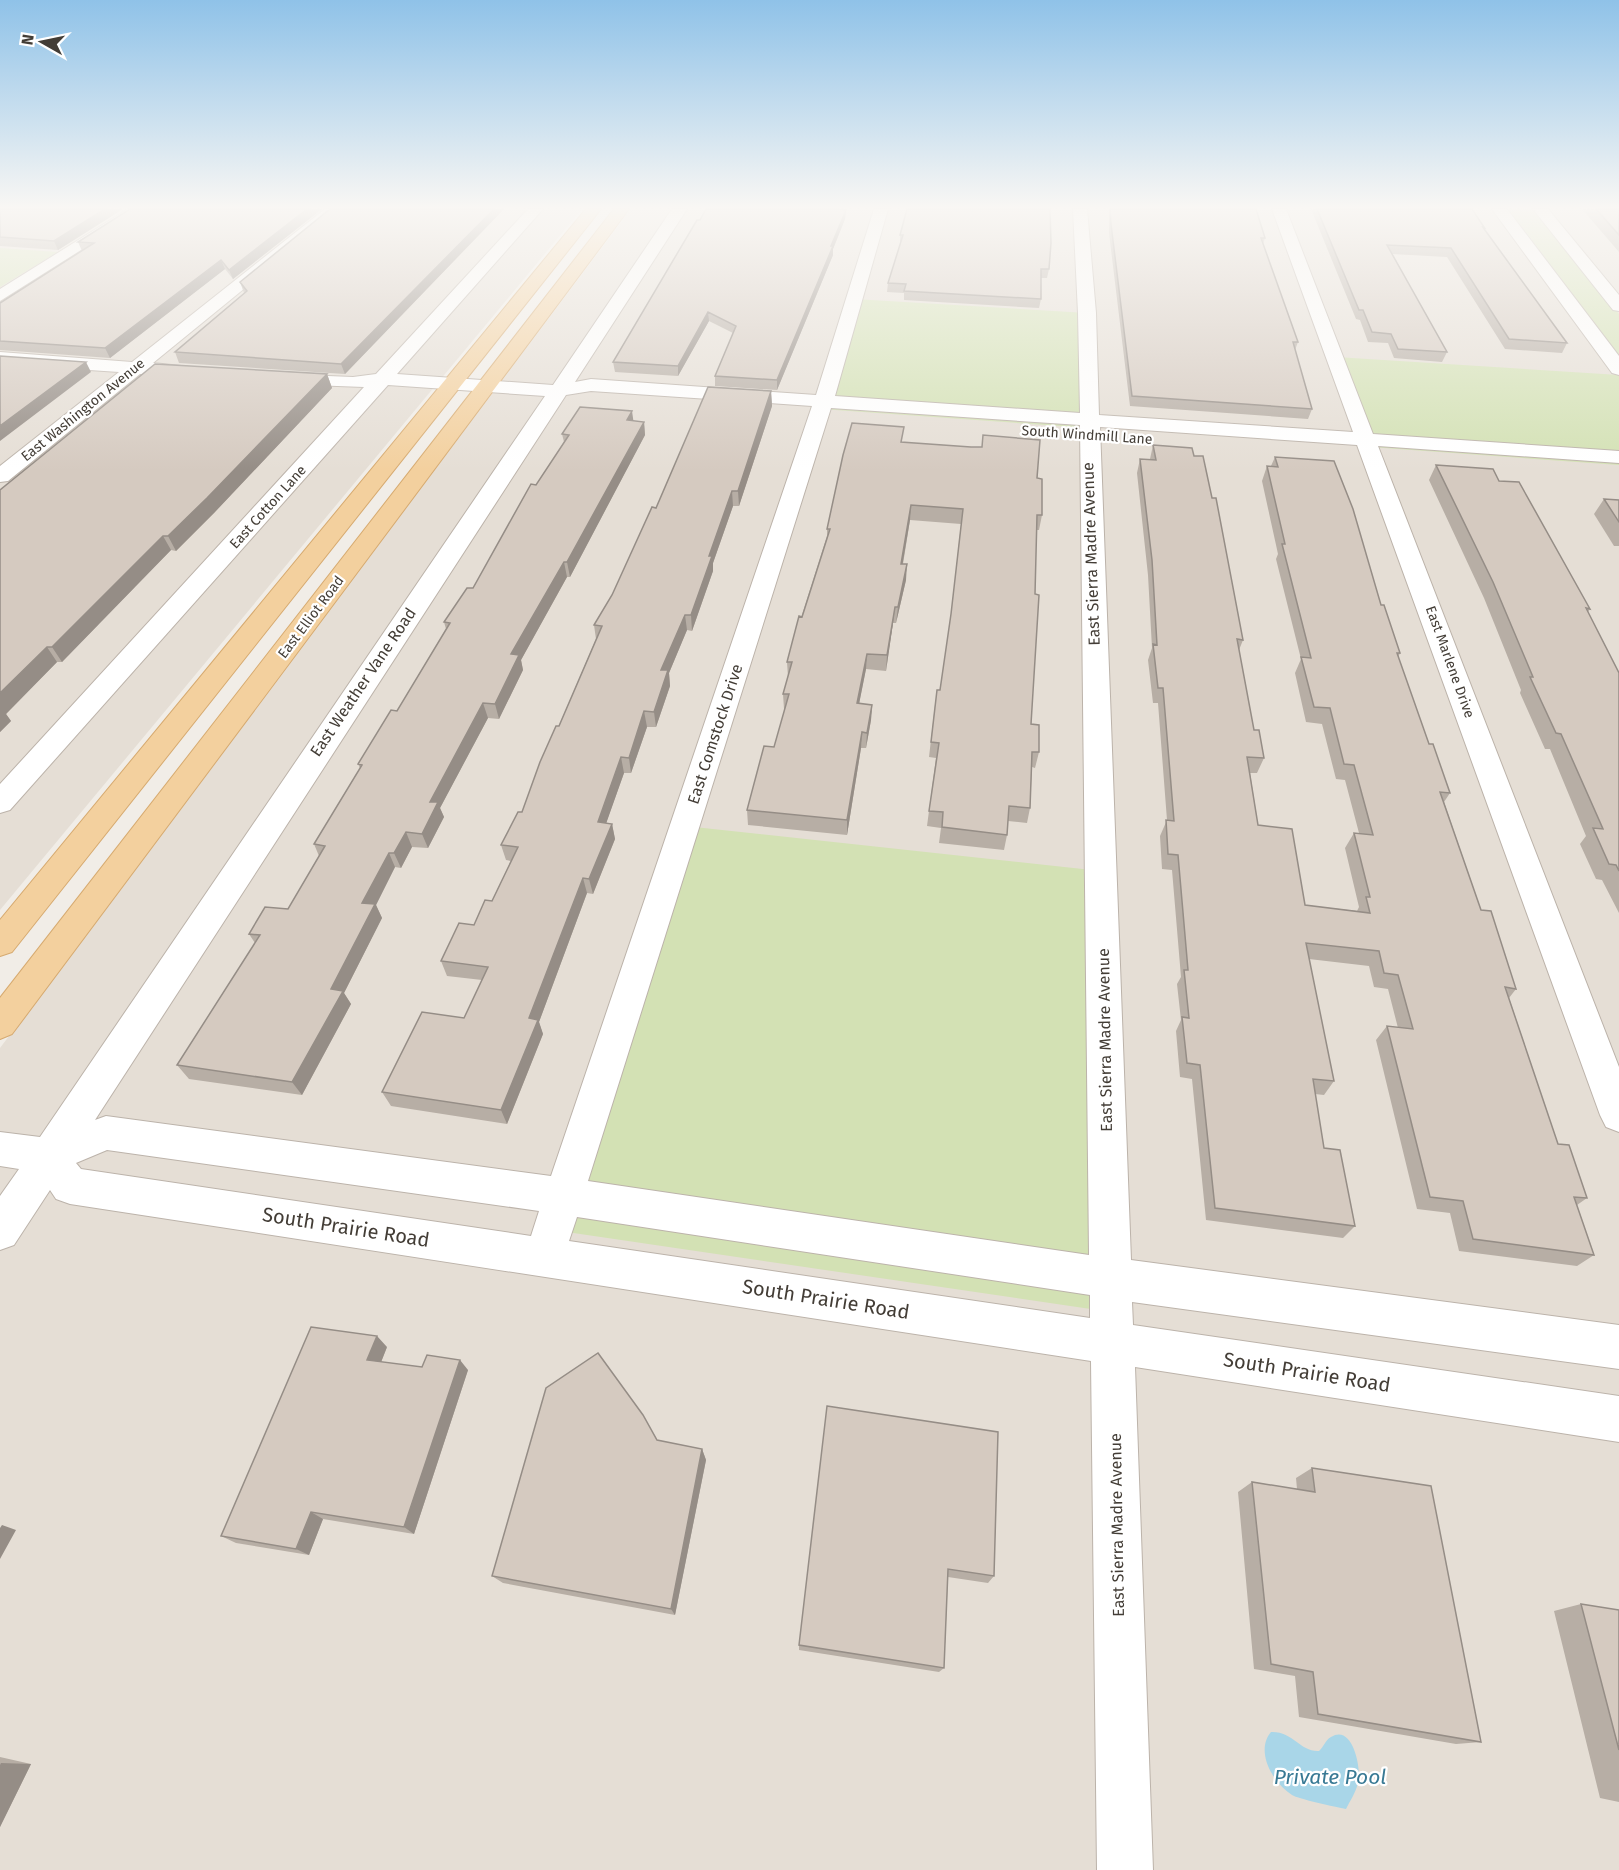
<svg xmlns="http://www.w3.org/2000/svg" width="1619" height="1870" font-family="'Fira Sans',sans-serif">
  <rect width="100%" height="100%" fill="#f1ede7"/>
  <path fill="#e5ded5" d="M0 209H582L0 910Z
    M631 209H1619V1870H0V1048Z"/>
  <path fill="#d3e1b4" d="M1504 209H1533L1619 314V361Z
    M0 248 58 252 0 287Z
    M854 299 1087 313 1088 428 821 409Z
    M1336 357 1619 375V465L1370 447Z
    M685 826 1101 871 1111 1312 553 1230Z"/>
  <path fill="#a9d6e8" d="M1271 1732C1293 1731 1300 1752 1319 1751 1324 1747 1325 1740 1331 1737 1353 1723 1362 1770 1358 1783 1356 1792 1350 1801 1346 1809 1336 1807 1298 1799 1292 1795 1272 1782 1255 1751 1271 1732Z"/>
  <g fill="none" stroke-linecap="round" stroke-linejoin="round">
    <g stroke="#bcb3aa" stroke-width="2">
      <path id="minor" d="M128 209H146L0 301V289Z
        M325 209H342L153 363 200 368 202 372 200 376 140 374 8 481 0 482V466L119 372 0 364V352L132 362Z
        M528 209H543L397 374 553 385 672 209H687L575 382 591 379 816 395 874 209H888L835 396 1080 413 1078 313 1073 209H1087L1096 313 1099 415 1353 432 1272 209H1286L1373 434 1619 451V463L1378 446 1619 1067V1132L1606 1127 1600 1115 1357 445 1100 427 1131 1260 1619 1325V1369L1132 1302 1133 1325 1619 1396V1442L1135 1367 1153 1870H1097L1091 1361 70 1204 56 1199 50 1190 14 1245 0 1250V1196L19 1169 0 1166V1132L40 1137 545 396 388 385 10 810 0 813V784L364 387 284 384 275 378 277 374 353 377 376 374ZM591 391 812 406 551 1176 106 1116 95 1120 566 395ZM831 408 1080 425 1089 1255 588 1181ZM107 1150 539 1211 531 1236 81 1169 76 1163ZM577 1217 1090 1295V1318L569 1241Z
        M1492 209H1507L1619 356V375L1612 373Z
        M1533 209H1548L1619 295V311L1613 310Z"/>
    </g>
    <g stroke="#d6aa70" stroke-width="2">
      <path id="major" d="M586 209H601L12 952 0 956V920Z
        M614 209H629L12 1034 0 1039V998Z"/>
    </g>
    <use href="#minor" fill="#fff" fill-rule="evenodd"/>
    <use href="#major" fill="#f3d09e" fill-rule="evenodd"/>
  </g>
  <path fill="#b7aea5" d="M0 209H123L58 250 0 246Z
    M322 209 233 279 225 269 110 358 0 350V303L82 251 78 242Z
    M330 209H504L345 374 179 363 175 352 244 293 240 282Z
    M1109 209H1256L1265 238 1263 244 1298 342 1295 350 1312 409 1308 419 1130 406 1109 233Z
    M1311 209H1472L1484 227 1483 229 1567 343 1562 353 1505 349 1447 257 1392 254 1447 352 1442 362 1394 358 1388 343 1368 342 1360 320 1356 319Z
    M1582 209H1619V252Z
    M846 210 845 219 833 249V255L777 390 715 386V376L733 333 709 321 678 376 615 372 613 362Z
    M900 235 1049 269 1047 278H1041V299L1039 308 904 300V293L887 292 888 283 900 244Z
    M327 374 332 388 214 513 176 551 171 550 62 662H57L6 714 11 721 0 732V490Z
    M771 391 772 406 739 506H733L713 563V571L692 631 687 630 669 673 670 686 656 727H647L631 773H624L606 823 612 824 615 839 593 894 587 893 539 1022 543 1034 507 1124 391 1106 382 1092 464 1018 482 980 447 976 441 961 474 925 492 901 511 861 506 860 501 845 522 812 596 639 594 625 612 595 656 508Z
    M633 421 644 422 645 435 570 577H567L521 660 523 670 499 719 488 718 440 808 444 817 428 848 412 847 401 868 395 867 376 905 382 918 344 993 351 1004 302 1095 189 1079 177 1065 255 943 249 934 288 909 319 856 314 844 360 768 358 764 397 711 446 629 444 622 473 588 536 485 564 442 562 434Z
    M903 442 1037 478 1042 515 1039 530H1036L1031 724 1039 752 1035 768 1032 767 1030 808 1027 823 1008 821 1007 835 1004 850 939 843 941 828 927 826 936 758 929 757 935 705 940 690 951 616 961 524 910 520 903 564 906 580 896 623H893L886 671 866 669 859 704 872 705 871 720 866 748H861L847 835 748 825 747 810 774 747 785 709H784L783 694 788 677 787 662 827 536V529Z
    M1153 445 1194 456 1243 640 1239 650 1254 730 1264 758 1257 773H1250L1258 825 1305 905 1357 911 1359 907 1345 848 1354 833H1359L1345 780 1336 779 1322 724 1306 722 1295 673 1301 659 1276 559 1278 554 1262 481 1267 466H1271L1275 457 1381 605 1400 653 1398 657 1429 744 1450 793 1444 802 1481 910 1516 989 1509 998 1558 1144 1587 1198 1577 1205 1594 1255 1577 1266 1459 1251 1450 1213 1417 1209 1376 1040 1387 1026 1398 1028 1388 989 1374 987 1369 966 1309 959 1334 1081 1324 1095 1315 1094 1324 1148 1355 1226 1343 1238 1206 1220 1192 1079 1180 1077 1176 1031 1181 1020 1177 984 1181 977 1172 870 1162 869 1160 836 1167 820 1158 703H1153L1148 660 1152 648 1148 575 1137 473 1140 459H1150Z
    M1436 465 1499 481 1590 609 1588 612 1619 673V913L1602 880 1596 879 1580 844 1586 836 1550 749H1545L1520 693 1521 690 1484 598 1429 480Z
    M1604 499 1619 500V546H1614L1594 514Z
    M387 1347 381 1362 422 1367 468 1370 414 1534 323 1519 309 1555 236 1543 221 1536Z
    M998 1432 994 1576 988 1583 948 1577 944 1668 939 1672 799 1650V1645Z
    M657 1440 702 1449 706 1460 675 1615 503 1583 492 1576Z
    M1312 1468 1481 1742 1456 1744 1299 1717 1295 1676 1254 1669 1238 1492 1252 1482 1297 1489 1296 1478Z
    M1581 1604 1619 1610V1802L1600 1798 1554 1611Z
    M0 1757 31 1764 0 1827Z"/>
  <path fill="#958d86" d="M105 209H123L58 250 54 241Z
    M307 209H322L233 279 229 270Z
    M494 209H504L345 374 341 364Z
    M846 210 845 219 833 249V255L777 390V380Z
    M221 260 225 269 110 358 105 348Z
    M708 312 709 321 678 376V366Z
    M86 362 91 372 0 441V426Z
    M327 374 332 388 214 513 176 551 168 536Z
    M771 391 772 406 739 506 738 491Z
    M632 411 634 425 627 420Z
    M644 422 645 435 570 577 567 562Z
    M732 491 733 506 713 563V571L692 631 691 615 709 556Z
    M911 505 910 520 900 579 901 564Z
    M163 536 171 550 62 662 52 647Z
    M564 562 567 577 521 660 523 670 499 719 495 704 511 654Z
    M907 564 906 580 896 623 898 607Z
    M895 607 893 623 886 671 887 655Z
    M685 615 687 630 669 673 670 686 656 727 654 712 661 670Z
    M47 647 57 662 6 714 11 721 0 732V693Z
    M867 654 866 669 856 719 857 703Z
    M483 703 488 718 440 808 444 817 428 848 422 834 430 802Z
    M872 705 871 720 866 748 867 733Z
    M644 711 647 727 631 773 629 758Z
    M862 732 861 748 847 835V820Z
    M621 757 624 773 601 838 598 822Z
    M612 824 615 839 593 894 589 879Z
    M406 832 412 847 401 868 394 853Z
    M389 853 395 867 376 905 382 918 344 993 351 1004 302 1095 292 1082 331 989 362 903Z
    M583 878 587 893 539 1022 543 1034 507 1124 501 1110 529 1018Z
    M377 1336 387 1347 378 1370 367 1360Z
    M460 1360 468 1370 414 1534 404 1527Z
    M702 1449 706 1460 675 1615 671 1609Z
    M311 1512 323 1519 309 1555 296 1549Z
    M2 1525 16 1530 0 1559V1528Z
    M1 1763 31 1764 0 1827V1765Z"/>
  <path fill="#d5cac0" stroke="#958d86" stroke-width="1.5" d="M0 209H105L54 241 0 237Z
    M130 209H307L229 270 221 260 105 348 0 341V303L94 243 78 242Z
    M330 209H494L341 364 175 352 247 291 240 282Z
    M706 209H833L846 210 831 246H833L777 380 715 376 736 326 708 312 678 366 613 362 697 220H700Z
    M907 209H1050L1051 243 1049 269H1041V299L904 291 906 284 888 283 903 235H900Z
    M1110 209H1256L1265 238H1261L1298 342H1293L1312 409 1132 396 1111 224Z
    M1317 209H1472L1484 227 1482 226 1567 343 1509 339 1451 248 1387 245 1447 352 1398 349 1391 334 1372 332 1363 310H1359Z
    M1596 209H1619V235Z
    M0 356 86 362 0 426Z
    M155 364 327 374 207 498 168 536H163L52 647H47L0 693V490Z
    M708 387 771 391 738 491H732L709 556H712L691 615H685L661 670H668L654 712 644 711 629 758 621 757 598 822 612 824 589 879 583 878 529 1018 538 1020 501 1110 382 1092 422 1012 464 1018 488 967 441 961 459 923 474 925 485 900 492 901 518 847 501 845 518 812H522L540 762 556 726H559L602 626 594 625 612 595 652 507 656 508Z
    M580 407 632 411 627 420 644 422 567 562H564L511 654 519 655 495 704 483 703 430 802H438L422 834 406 832 394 853H389L362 903 375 904 331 989 343 991 292 1082 177 1065 260 935 249 934 265 907 288 909 325 846 314 844 362 765 358 764 391 710 397 711 450 623 444 622 467 588H473L531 484 536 485 569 435 562 434Z
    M852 423 904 427 901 442 971 447H982L983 435 1040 440 1037 478 1042 479V515H1037L1035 594 1039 595 1031 724 1039 725V752H1032L1030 808 1009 806 1007 835 942 827 943 812 929 811 939 743 931 742 937 690H940L951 614 963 509 911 505 901 564H907L898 607H895L887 655 867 654 857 703 872 705 867 733 862 732 847 820 747 810 764 746 774 747 789 694H783L792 662H787L799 616 802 617 830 529H827L843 455Z
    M1153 445 1192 448 1194 456H1203L1212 498H1216L1243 640 1237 639 1254 730H1259L1264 758 1247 757 1258 825 1292 829 1305 905 1370 913 1366 897H1370L1354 833 1373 835 1354 765 1344 764 1330 708 1314 707 1301 657 1311 658 1282 544H1285L1267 466 1278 467 1275 457 1334 461 1353 509 1381 605H1384L1400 653H1397L1429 744H1433L1450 793 1440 792 1481 910 1491 911 1516 989 1505 987 1558 1144 1569 1145 1587 1198 1574 1197 1594 1255 1473 1239 1463 1201 1430 1197 1387 1026 1413 1029 1398 975 1384 973 1379 951 1306 943 1334 1081 1313 1079 1324 1148 1340 1150 1355 1226 1215 1208 1200 1065 1187 1063 1182 1017 1189 1018 1184 970H1188L1178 855 1168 854 1166 820 1174 821 1163 688H1158L1153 644 1157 645 1152 560 1140 459 1156 460Z
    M1436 465 1493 469 1499 481 1519 482 1590 609 1586 608 1619 673V871L1616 865 1609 864 1593 828 1603 829 1561 734 1556 733 1530 677H1533L1493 582Z
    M1604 499 1619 500V522Z
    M311 1327 377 1336 367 1360 422 1367 427 1355 460 1360 404 1527 311 1512 296 1549 221 1536Z
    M598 1353 643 1415 657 1440 702 1449 671 1609 492 1576 546 1388Z
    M827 1406 998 1432 994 1576 948 1569 944 1668 799 1645Z
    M1312 1468 1431 1486 1481 1742 1318 1714 1313 1672 1271 1664 1252 1482 1315 1492Z
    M1581 1604 1619 1610V1750Z"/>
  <linearGradient id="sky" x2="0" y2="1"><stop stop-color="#8fc2e8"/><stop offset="0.44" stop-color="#f9f7f4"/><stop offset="1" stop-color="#f9f7f4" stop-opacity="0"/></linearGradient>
  <rect width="1619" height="471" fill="url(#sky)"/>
  <g text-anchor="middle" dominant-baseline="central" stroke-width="4.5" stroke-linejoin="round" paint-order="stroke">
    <g font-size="14" fill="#433d36" stroke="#fff">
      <text transform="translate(83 410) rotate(-39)">East Washington Avenue</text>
      <text transform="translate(1087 435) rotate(4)">South Windmill Lane</text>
      <text transform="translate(268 507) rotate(-48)">East Cotton Lane</text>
      <text transform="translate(311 617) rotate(-53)">East Elliot Road</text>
      <text transform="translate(1450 662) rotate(70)">East Marlene Drive</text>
    </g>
    <g font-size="16" fill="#433d36" stroke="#fff">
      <text transform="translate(1091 554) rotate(-92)">East Sierra Madre Avenue</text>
      <text transform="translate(363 682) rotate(-56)">East Weather Vane Road</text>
      <text transform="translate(715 734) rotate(-72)">East Comstock Drive</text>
      <text transform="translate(1105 1040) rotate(-91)">East Sierra Madre Avenue</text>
      <text transform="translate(1117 1525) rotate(-91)">East Sierra Madre Avenue</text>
    </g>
    <g font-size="20" fill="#433d36" stroke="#fff">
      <text transform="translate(346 1227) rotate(9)">South Prairie Road</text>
      <text transform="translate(826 1299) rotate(9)">South Prairie Road</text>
      <text transform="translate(1307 1372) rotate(9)">South Prairie Road</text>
    </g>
    <g font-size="21" font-style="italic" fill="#387994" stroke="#fff">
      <text x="1330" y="1777">Private Pool</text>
    </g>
  </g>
  <g transform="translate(42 42) rotate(279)" stroke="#ffffff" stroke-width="4.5" paint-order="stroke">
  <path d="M0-4.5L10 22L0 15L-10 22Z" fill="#433d36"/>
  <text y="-9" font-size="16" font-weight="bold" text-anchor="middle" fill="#433d36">N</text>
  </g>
</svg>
